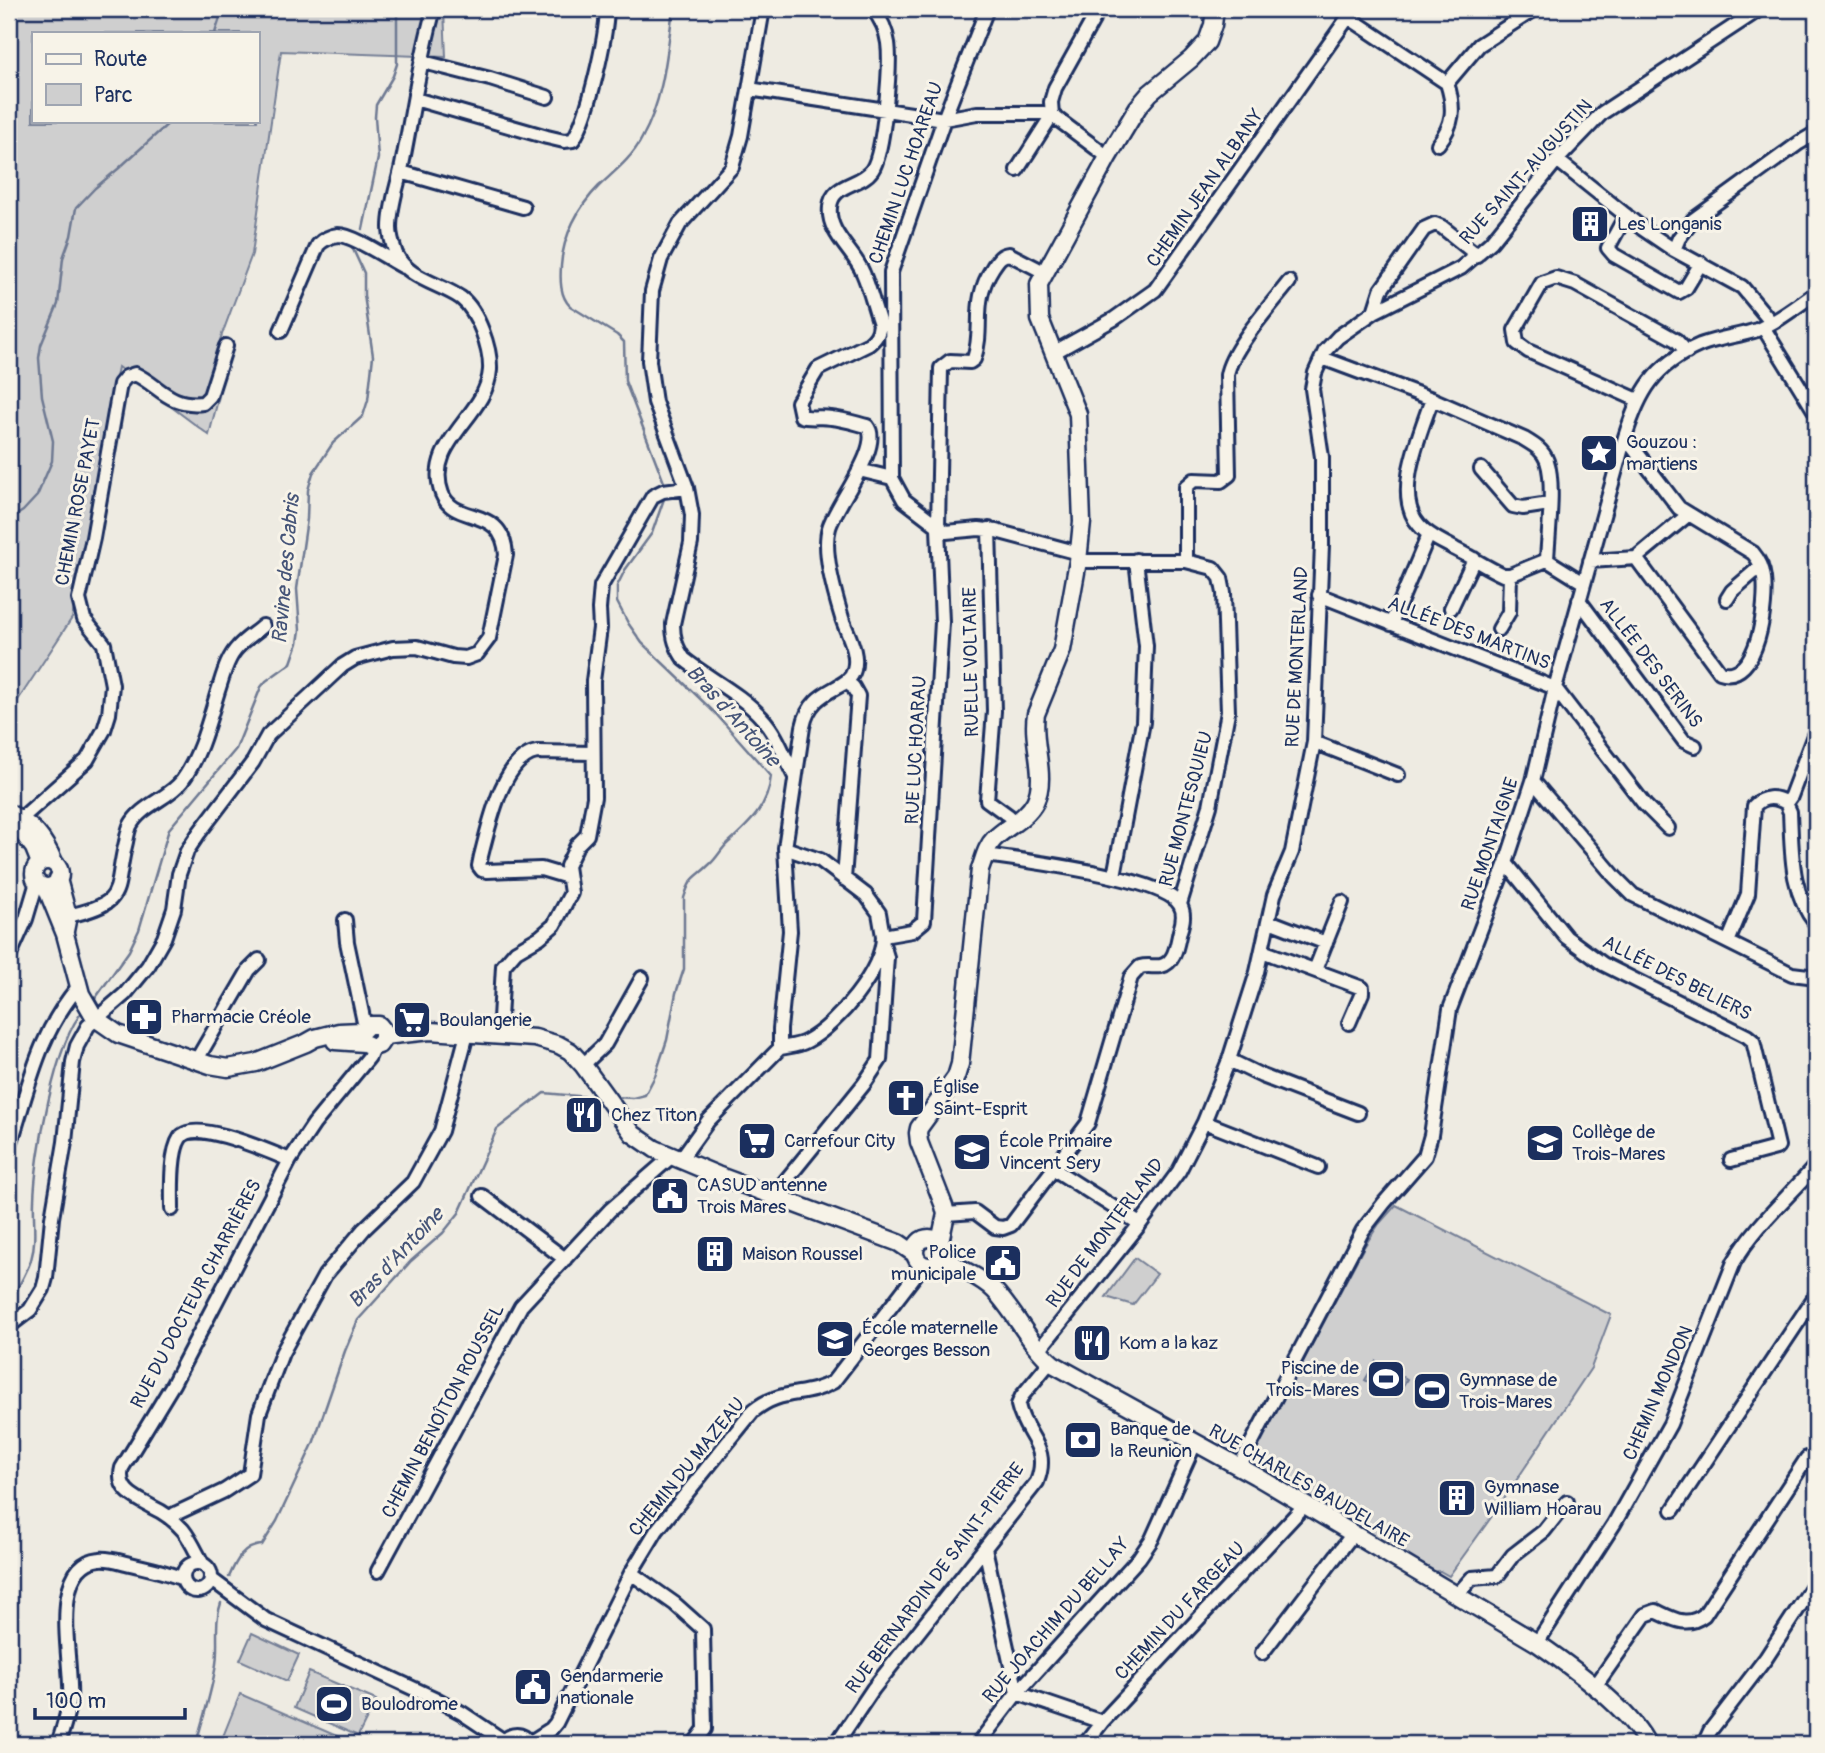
<svg xmlns="http://www.w3.org/2000/svg" width="1825" height="1753" font-family="Pangolin,sans-serif">
  <rect width="100%" height="100%" fill="#eeebe2"/>
  <filter id="ink" filterUnits="userSpaceOnUse"><feTurbulence type="fractalNoise" baseFrequency=".0143" numOctaves="2"/><feDisplacementMap in="SourceGraphic" scale="14" xChannelSelector="R" yChannelSelector="G"/><feConvolveMatrix kernelMatrix="1 2 1 2 8 2 1 2 1" color-interpolation-filters="sRGB"/></filter>
  <g filter="url(#ink)">
    <path fill="#cfcfcf" stroke="#757f96" stroke-width="2" fill-rule="evenodd" d="M9 9H444L446 57 281 51 252 254 220 340V392L209 435 118 367 72 618 9 714ZM33 33H257V121H33Z
      M1396 1205 1611 1315 1591 1368 1500 1505 1449 1576 1440 1571 1429 1572 1256 1463 1258 1446 1364 1247 1379 1224Z
      M1135 1258 1157 1274 1133 1305 1106 1297Z
      M252 1633 299 1655 287 1681 240 1660Z
      M309 1672 376 1700 358 1736 294 1708Z
      M240 1694 355 1744H220Z"/>
    <path fill="#a6abb5" stroke="#6e7992" stroke-width="2" d="M1376 1361 1407 1379 1396 1397 1365 1380Z"/>
    <g fill="none" stroke-linecap="round" stroke-linejoin="round">
      <path stroke="#6e7992" stroke-width="2.5" d="M215 33 223 9
        M363 229 378 158 375 117 376 105 393 76 397 64V9
        M665 485 625 381 624 342 617 335 570 306C560 296 560 280 561 266 563 236 578 207 599 186 615 171 632 158 642 138 664 99 667 52 673 9
        M9 520 23 511 37 496 52 461 53 441 42 396 39 358 41 345 58 304 63 258 71 236 76 208 95 188 118 169 171 121
        M92 1003 129 951 139 930 169 829 236 749 261 687 266 681 291 663 298 643 300 630 297 589 307 519 308 490 313 473 333 443 363 416 368 400 373 356 364 295V273L351 245
        M614 1097 633 1098 645 1095 655 1076 667 1040 676 993 684 969V898C691 875 695 879 710 864 717 858 721 849 728 843 750 823 768 807 771 776L716 714 642 643 628 623 617 602V586L625 570 652 533 665 496
        M9 1303C17 1289 26 1275 31 1260 37 1240 33 1220 34 1201 35 1157 55 1040 84 1010
        M229 1577C236 1561 243 1546 262 1545L277 1521 313 1444 345 1351 358 1320 411 1261 443 1233 459 1213 497 1129 544 1093 600 1098
        M196 1744C203 1717 212 1692 216 1664 219 1644 214 1622 221 1603"/>
      <g stroke="#1b2f5e" stroke-width="18">
        <path id="minor" d="M763 9 741 136 732 167 680 224 661 259 652 291 649 361 655 402 687 488 692 515 691 543 673 624C673 638 676 647 684 659 709 679 741 694 762 718 777 734 784 756 794 775
          M987 9 944 119 891 272 892 478 904 500 946 532 979 529 996 531 1079 553
          M1348 17 1447 83
          M423 62 490 79 547 97
          M749 89 944 119 977 113H1044L1052 115 1108 157
          M415 99 547 137 564 141 573 140C589 116 606 38 607 9
          M1438 144C1454 124 1455 108 1447 83L1479 45 1535 9
          M1557 160 1643 229 1674 250 1742 287 1771 322
          M1017 170 1052 115 1051 102 1055 88 1099 9
          M401 172 523 207
          M1626 215 1608 248 1614 255 1679 292 1686 288 1701 263
          M1674 250 1679 238 1693 220 1799 143 1816 133
          M1374 312 1381 290 1424 229 1435 224 1442 227 1477 255
          M1763 327 1816 413
          M281 331 318 245C324 239 330 236 338 235 354 235 388 259 404 267
          M1053 353 1114 319 1155 290 1354 9
          M1322 358 1432 399 1524 439C1534 445 1543 450 1547 461 1555 484 1548 535 1547 560
          M1432 399C1421 432 1392 495 1419 525 1428 536 1443 542 1455 549 1471 557 1487 568 1503 575H1510L1547 560
          M1638 400 1528 351 1517 343 1515 330 1542 283 1556 278 1575 284 1676 340 1687 352
          M1481 469 1513 506 1523 508 1549 504
          M859 470 892 478
          M989 529 994 711 987 800 1009 816 1014 823
          M1636 558 1689 514
          M1547 560 1584 583
          M1078 561H1186L1213 568 1221 578 1224 593 1228 712 1210 806 1180 904
          M1186 561V487L1194 480 1221 481 1229 475 1227 375C1231 349 1272 304 1289 282
          M1590 561 1636 558 1720 672C1759 685 1767 602 1764 578 1763 569 1759 560 1753 553L1679 508 1625 437
          M1319 595 1555 688 1645 805 1668 828
          M1727 599 1732 591 1761 566
          M1579 600 1684 741 1695 746
          M1451 608 1474 559
          M1391 624 1429 534
          M1499 629 1509 612 1510 575
          M1314 742 1398 775
          M1533 781 1615 877 1633 895 1792 974 1816 977
          M1786 803 1790 812C1792 852 1790 892 1816 924
          M1786 803 1791 796 1816 730
          M15 824 87 760 104 730 109 714 112 685 104 644 84 619 79 599 93 538 120 384 126 377 135 374C160 386 169 407 203 403L210 396 226 346
          M785 848 820 860 866 895 879 913 883 936
          M1506 863 1566 937 1603 964 1747 1036 1753 1041 1778 1146 1776 1148 1731 1160
          M1114 876 1143 722 1146 646 1136 560
          M568 877 541 869 487 871 482 870 479 866 481 856C489 826 502 758 537 752L593 753
          M844 879 858 696 853 687 846 682
          M68 916C129 902 113 893 126 842 127 837 128 831 130 826 141 805 168 799 182 781 201 755 209 720 218 691 223 676 227 658 238 647 245 639 255 633 263 626
          M345 920 347 942 365 1027
          M1269 921 1326 943
          M1728 942 1748 894 1754 806C1763 796 1775 796 1786 803
          M1262 951 1362 988V993L1349 1023
          M9 957 26 919 37 882
          M1315 970 1342 902
          M499 1036 503 966 516 951 540 937 554 925 571 893 567 866 577 845 587 835 594 797 593 681 600 628 599 609 601 586 653 496 663 491 687 488
          M780 1048C790 1046 798 1046 807 1041 837 1025 883 970 883 936L912 931 924 921 942 622 938 528 941 368 950 361 970 362 974 359C985 326 970 303 993 267 998 260 1000 255 1009 254L1044 272
          M1229 1060 1262 1076 1358 1113
          M196 1061 249 970 259 960
          M583 1065 605 1044 642 978
          M1204 1122 1318 1167
          M9 1148C29 1088 36 1038 78 987
          M680 1160 708 1121 780 1048V1029L790 931 785 848 803 727C811 686 848 692 854 670 859 652 847 634 842 618 835 595 822 551 829 528 835 505 884 446 867 426 855 423 843 419 831 418 821 416 810 419 801 416L798 402 818 369 869 344C876 338 879 334 880 324 874 307 870 289 863 273 854 251 827 233 830 207 832 183 861 186 872 170 884 153 891 65 888 43 886 29 881 19 873 9
          M1052 1168 1140 1224
          M774 1195 864 1084 880 1060 887 957 884 947
          M482 1196 565 1259
          M172 1209C172 1192 170 1153 180 1138 193 1117 272 1153 290 1160
          M946 1214 975 1212 995 1227 1003 1228 1011 1225 1088 1123 1131 977 1140 967C1147 965 1154 967 1161 966 1176 962 1177 943 1180 931 1183 922 1185 913 1180 905 1164 877 1019 860 985 855
          M9 1326 30 1310 43 1289 46 1278 52 1218 65 1142 73 1062 77 1046 88 1026 125 994 148 966 164 938 174 909 179 874 187 851 199 833 253 762 268 735 342 666 355 658 393 648 417 647 453 657 466 658 477 654 489 638 506 555C503 504 455 526 442 494 423 443 487 416 490 370 491 349 478 311 461 298 439 283 408 279 396 254 393 245 390 237 390 228 390 204 399 183 403 160 413 110 420 58 434 9
          M1039 1350 1140 1224 1179 1171 1204 1122 1229 1060 1257 972 1274 895 1292 852 1314 742 1322 545V457L1312 389 1315 373 1325 351 1338 337 1374 312 1461 268 1491 242 1557 160 1602 113 1760 9
          M1239 1467 1363 1230 1384 1203 1425 1156 1431 1135 1450 1009 1506 863 1533 781 1555 688 1625 437C1639 392 1654 365 1700 345 1718 338 1739 336 1757 330 1778 322 1798 305 1816 293
          M1673 1510 1816 1295
          M170 1518 175 1514 224 1491 250 1474 259 1414 282 1353 325 1275 364 1229 413 1182 441 1131 467 1034
          M985 1548 1017 1693 1102 1722
          M183 1577a14 14 0 1 1 28 0a14 14 0 1 1-28 0Z
          M202 1563C196 1552 191 1540 183 1530 175 1521 163 1512 152 1507 137 1498 116 1491 122 1468L173 1384 290 1160 314 1124 369 1057 373 1047
          M378 1571 521 1306 610 1210 671 1157
          M631 1573 675 1604 703 1629 705 1729 694 1744
          M211 1579 266 1620 436 1699 462 1713 504 1741
          M1456 1596 1472 1578 1497 1576 1513 1555 1544 1531 1567 1502
          M1537 1643 1614 1524 1670 1424 1734 1262C1757 1223 1787 1199 1816 1165
          M1262 1653 1352 1535
          M1594 1688 1645 1615 1656 1611C1673 1619 1687 1628 1704 1615L1807 1458
          M529 1743 551 1729 556 1723 631 1573 657 1530 753 1411C783 1387 803 1399 833 1382L923 1265
          M58 1744C63 1729 68 1713 70 1698 73 1663 47 1564 100 1559 108 1558 118 1561 126 1563 146 1568 165 1571 183 1579
          M502 1744C510 1732 523 1732 530 1744
          M836 1744 873 1689 1037 1482C1051 1446 1025 1437 1018 1405L1022 1396 1050 1362
          M978 1744 1017 1693 1139 1558 1152 1539 1195 1443
          M1085 1744 1102 1722 1305 1505
          M1704 1744 1710 1731 1766 1658 1816 1581"/>
      </g>
      <g stroke="#1b2f5e" stroke-width="21">
        <path id="major" d="M9 813C34 826 43 837 55 864
          M13 820 34 848 40 863
          M34 874a13 13 0 1 1 26 0a13 13 0 1 1-26 0Z
          M58 879 68 916 65 931
          M46 887 65 934 81 994 95 1018 118 1034 210 1065 228 1068 256 1063 306 1043 315 1038 339 1032 362 1031
          M384 1036 430 1031 535 1038 559 1045 570 1051 583 1065 633 1134 655 1149 717 1175 899 1243 915 1254
          M335 1041 364 1043 373 1047 379 1045 383 1039V1030L379 1025H368L362 1031
          M915 1252a14 14 0 1 1 28 0a14 14 0 1 1-28 0Z
          M940 1242 946 1214 944 1206 919 1142 918 1133 919 1128 956 1077 960 1064 980 869C984 859 986 847 994 839 1007 826 1026 819 1035 802 1048 776 1031 743 1036 714L1062 650 1078 561 1082 522 1078 414 1040 319 1039 284 1108 157 1138 107 1150 93 1191 59 1207 42 1213 25 1215 9
          M943 1256C958 1270 979 1275 994 1290 1016 1313 1029 1344 1053 1364L1256 1476 1537 1643C1569 1665 1630 1709 1647 1744"/>
      </g>
      <use href="#minor" stroke="#f7f3e8" stroke-width="12"/>
      <use href="#major" stroke="#f7f3e8" stroke-width="16"/>
    </g>
  </g>
  <defs>
    <g id="building-square" transform="scale(2.0125)"><rect x="-9" y="-9" width="18" height="18" rx="4" fill="#1b2f5e" stroke="#f7f3e8"/><path d="M-4-6H4V6H1V3H-1V6H-4ZM-2.5-4.3h1.7v1.8h-1.7ZM.8-4.3h1.7v1.8H.8ZM-2.5-1h1.7V.8h-1.7ZM.8-1h1.7V.8H.8Z" fill="#fff"/></g>
    <g id="sight-square" transform="scale(2.0125)"><rect x="-9" y="-9" width="18" height="18" rx="4" fill="#1b2f5e" stroke="#f7f3e8"/><path d="M0-6L1.8-2.2L6-1.7L2.9 1.2L3.7 5.4L0 3.3L-3.7 5.4L-2.9 1.2L-6-1.7L-1.8-2.2Z" fill="#fff"/></g>
    <g id="pharmacy-square" transform="scale(2.0125)"><rect x="-9" y="-9" width="18" height="18" rx="4" fill="#1b2f5e" stroke="#f7f3e8"/><path d="M-2-6h4v4h4v4h-4v4h-4v-4h-4v-4h4Z" fill="#fff"/></g>
    <g id="supermarket-square" transform="scale(2.0125)"><rect x="-9" y="-9" width="18" height="18" rx="4" fill="#1b2f5e" stroke="#f7f3e8"/><path d="M-6-5.5h2.5l.6 2H6L4.5 2H-2.5L-4.4-4H-6ZM-1.5 3.2a1.3 1.3 0 1 0 .1 0ZM3 3.2a1.3 1.3 0 1 0 .1 0Z" fill="#fff"/></g>
    <g id="church-square" transform="scale(2.0125)"><rect x="-9" y="-9" width="18" height="18" rx="4" fill="#1b2f5e" stroke="#f7f3e8"/><path d="M-1.2-6h2.4v3.5h3.3v2.4h-3.3V6h-2.4V-.1h-3.3v-2.4h3.3Z" fill="#fff"/></g>
    <g id="restaurant-square" transform="scale(2.0125)"><rect x="-9" y="-9" width="18" height="18" rx="4" fill="#1b2f5e" stroke="#f7f3e8"/><path d="M-5-6h1v4h1v-4h1v4h1v-4h1v5L-1.5 .5V6h-2V.5L-5-1ZM5-6V6H3V1.5H1.5Q1.5-4 5-6Z" fill="#fff"/></g>
    <g id="school-square" transform="scale(2.0125)"><rect x="-9" y="-9" width="18" height="18" rx="4" fill="#1b2f5e" stroke="#f7f3e8"/><path d="M0-5L7-2L0 1L-7-2ZM-4 1L0 2.5L4 1V4Q0 6-4 4Z" fill="#fff"/></g>
    <g id="civic-square" transform="scale(2.0125)"><rect x="-9" y="-9" width="18" height="18" rx="4" fill="#1b2f5e" stroke="#f7f3e8"/><path d="M-.6-6.5H3V-4.5H.6V-3L4-1V1h2V6H-6V1h2V-1L-.6-3ZM-1.2 2.5V6h2.4V2.5Z" fill="#fff"/></g>
    <g id="stadium-square" transform="scale(2.0125)"><rect x="-9" y="-9" width="18" height="18" rx="4" fill="#1b2f5e" stroke="#f7f3e8"/><path d="M0-5a6.5 5 0 1 0 0 10a6.5 5 0 1 0 0-10ZM-3.5-1.8h7v3.6h-7Z" fill="#fff"/></g>
    <g id="bank-square" transform="scale(2.0125)"><rect x="-9" y="-9" width="18" height="18" rx="4" fill="#1b2f5e" stroke="#f7f3e8"/><path d="M-6-4H6V4H-6ZM0-2.3a2.3 2.3 0 1 0 0 4.6a2.3 2.3 0 1 0 0-4.6Z" fill="#fff"/></g>
  </defs>
  <g fill-rule="evenodd">
    <use href="#building-square" x="1590" y="224"/>
    <use href="#sight-square" x="1599" y="453"/>
    <use href="#pharmacy-square" x="144" y="1017"/>
    <use href="#supermarket-square" x="412" y="1020"/>
    <use href="#church-square" x="906" y="1098"/>
    <use href="#restaurant-square" x="584" y="1115"/>
    <use href="#supermarket-square" x="757" y="1141"/>
    <use href="#school-square" x="1545" y="1143"/>
    <use href="#school-square" x="972" y="1152"/>
    <use href="#civic-square" x="670" y="1196"/>
    <use href="#building-square" x="715" y="1254"/>
    <use href="#civic-square" x="1003" y="1263"/>
    <use href="#school-square" x="835" y="1339"/>
    <use href="#restaurant-square" x="1092" y="1343"/>
    <use href="#stadium-square" x="1386" y="1379"/>
    <use href="#stadium-square" x="1432" y="1391"/>
    <use href="#bank-square" x="1083" y="1440"/>
    <use href="#building-square" x="1457" y="1498"/>
    <use href="#civic-square" x="533" y="1687"/>
    <use href="#stadium-square" x="334" y="1704"/>
  </g>
  <g text-anchor="middle" dominant-baseline="central" stroke-width="6" stroke-linejoin="round" paint-order="stroke">
    <g font-size="19" fill="#1b2f5e" stroke="#f7f3e8">
      <text transform="translate(1526 172) rotate(-48)">RUE SAINT-AUGUSTIN</text>
      <text transform="translate(906 173) rotate(-71)">CHEMIN LUC HOAREAU</text>
      <text transform="translate(1205 188) rotate(-55)">CHEMIN JEAN ALBANY</text>
      <text transform="translate(78 502) rotate(-79)">CHEMIN ROSE PAYET</text>
      <text transform="translate(1469 633) rotate(21)">ALLÉE DES MARTINS</text>
      <text transform="translate(1297 657) rotate(-87)">RUE DE MONTERLAND</text>
      <text transform="translate(971 662) rotate(-91)">RUELLE VOLTAIRE</text>
      <text transform="translate(1651 663) rotate(53)">ALLÉE DES SERINS</text>
      <text transform="translate(916 750) rotate(-87)">RUE LUC HOARAU</text>
      <text transform="translate(1186 809) rotate(-75)">RUE MONTESQUIEU</text>
      <text transform="translate(1490 844) rotate(-71)">RUE MONTAIGNE</text>
      <text transform="translate(1677 978) rotate(27)">ALLÉE DES BELIERS</text>
      <text transform="translate(1105 1233) rotate(-53)">RUE DE MONTERLAND</text>
      <text transform="translate(196 1294) rotate(-62)">RUE DU DOCTEUR CHARRIÈRES</text>
      <text transform="translate(1658 1393) rotate(-66)">CHEMIN MONDON</text>
      <text transform="translate(443 1411) rotate(-62)">CHEMIN BENOÎTON ROUSSEL</text>
      <text transform="translate(687 1467) rotate(-51)">CHEMIN DU MAZEAU</text>
      <text transform="translate(1309 1486) rotate(30)">RUE CHARLES BAUDELAIRE</text>
      <text transform="translate(935 1578) rotate(-53)">RUE BERNARDIN DE SAINT-PIERRE</text>
      <text transform="translate(1180 1611) rotate(-47)">CHEMIN DU FARGEAU</text>
      <text transform="translate(1056 1620) rotate(-49)">RUE JOACHIM DU BELLAY</text>
    </g>
    <g font-size="19" fill="#1b2f5e" stroke="#f7f3e8" text-anchor="start">
      <text x="1617" y="224">Les Longanis</text>
      <text x="1626" y="442">Gouzou :<tspan x="1626" dy="22">martiens</tspan></text>
      <text x="171" y="1017">Pharmacie Créole</text>
      <text x="439" y="1020">Boulangerie</text>
      <text x="933" y="1087">Église<tspan x="933" dy="22">Saint-Esprit</tspan></text>
      <text x="611" y="1115">Chez Titon</text>
      <text x="1572" y="1132">Collège de<tspan x="1572" dy="22">Trois-Mares</tspan></text>
      <text x="784" y="1141">Carrefour City</text>
      <text x="999" y="1141">École Primaire<tspan x="999" dy="22">Vincent Sery</tspan></text>
      <text x="697" y="1185">CASUD antenne<tspan x="697" dy="22">Trois Mares</tspan></text>
      <text x="976" y="1252" text-anchor="end">Police<tspan x="976" dy="22">municipale</tspan></text>
      <text x="742" y="1254">Maison Roussel</text>
      <text x="862" y="1328">École maternelle<tspan x="862" dy="22">Georges Besson</tspan></text>
      <text x="1119" y="1343">Kom a la kaz</text>
      <text x="1359" y="1368" text-anchor="end">Piscine de<tspan x="1359" dy="22">Trois-Mares</tspan></text>
      <text x="1459" y="1380">Gymnase de<tspan x="1459" dy="22">Trois-Mares</tspan></text>
      <text x="1110" y="1429">Banque de<tspan x="1110" dy="22">la Reunion</tspan></text>
      <text x="1484" y="1487">Gymnase<tspan x="1484" dy="22">William Hoarau</tspan></text>
      <text x="560" y="1676">Gendarmerie<tspan x="560" dy="22">nationale</tspan></text>
      <text x="361" y="1704">Boulodrome</text>
    </g>
    <g font-size="21" font-style="italic" fill="#455478" stroke="#f7f3e8">
      <text transform="translate(286 569) rotate(-85)">Ravine des Cabris</text>
      <text transform="translate(733 716) rotate(48)">Bras d'Antoine</text>
      <text transform="translate(396 1258) rotate(-47)">Bras d'Antoine</text>
    </g>
  </g>
  <rect width="1825" height="1753" fill="none" stroke="#f7f3e8" stroke-width="35"/>
  <rect x="18" y="18" width="1790" height="1718" fill="none" stroke="#1b2f5e" stroke-width="2.5" filter="url(#ink)"/>
  <rect x="32" y="32" width="228" height="91" fill="#f7f3e8" stroke="#9fa5b1" stroke-width="2"/>
  <rect x="46" y="54" width="35" height="10" fill="#f7f3e8" stroke="#9fa5b1" stroke-width="2"/>
  <text x="94" y="66" font-size="21" fill="#1b2f5e">Route</text>
  <rect x="46" y="84" width="35" height="21" fill="#cfcfcf" stroke="#9fa5b1" stroke-width="2"/>
  <text x="94" y="102" font-size="21" fill="#1b2f5e">Parc</text>
  <path d="M35 1708v10h150v-10" fill="none" stroke="#1b2f5e" stroke-width="3.5"/>
  <text x="46" y="1708" font-size="21" fill="#1b2f5e" stroke="#f7f3e8" stroke-width="5" paint-order="stroke">100 m</text>
</svg>
